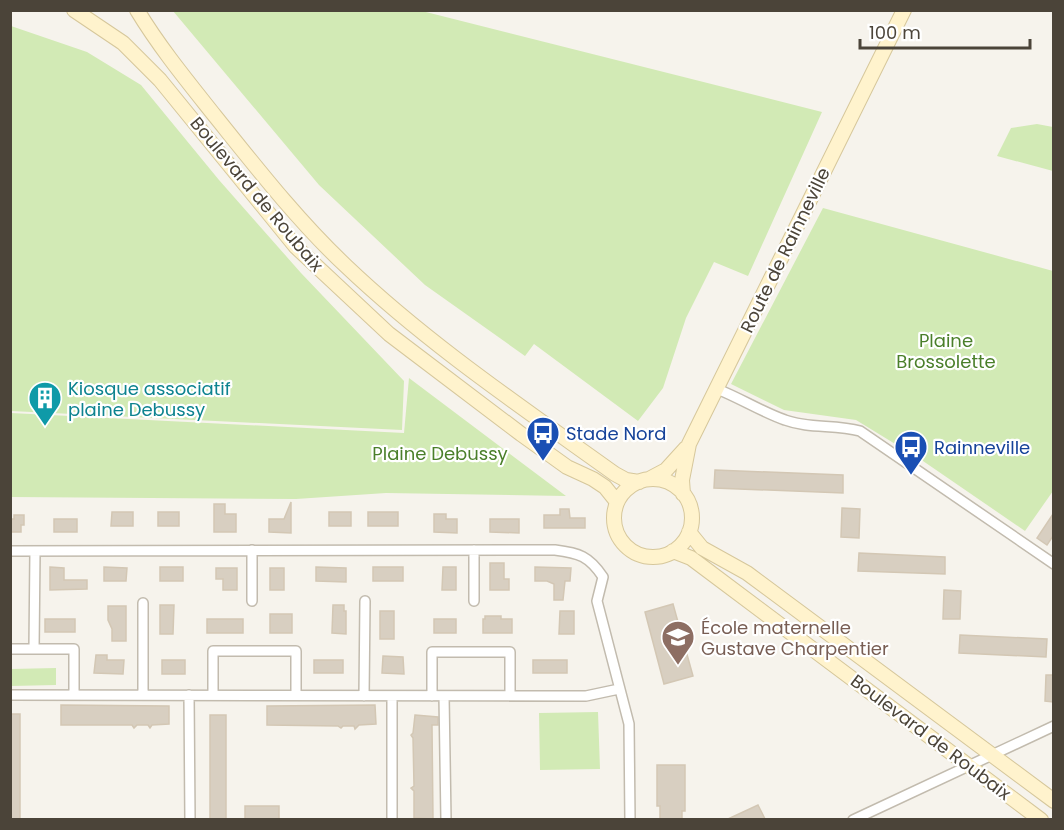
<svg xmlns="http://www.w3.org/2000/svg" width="1064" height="830" font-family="Poppins,sans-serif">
  <rect width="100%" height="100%" fill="#f6f3ec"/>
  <path fill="#d2eab5" d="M173 11H422L822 112 748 276 714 262 686 318 663 388 638 421 534 344 525 356 425 285 319 185Z
    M11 26 87 52 141 85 219 180 301 273 404 381 402 430 11 411Z
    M1037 124 1053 127V171L997 156 1011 128Z
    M823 208 1053 271V491L1025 531 923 461 856 420 784 410 731 384Z
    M409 378 566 496 386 493 296 499 11 497V413L404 433Z
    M56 668V685L11 686V669Z
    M598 712 600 769 540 770 539 713Z"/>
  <path fill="#d8cfc1" stroke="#d3c7b4" stroke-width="1.5" d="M715 470 843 475V493L714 488Z
    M291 502V533L269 532V519H284Z
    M214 504H225V514H236V532H214Z
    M842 508 860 509 859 538 841 537Z
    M560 509H569L570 518H585V528H544V515H560Z
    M112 512H133V526H111Z
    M158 512H179V526H158Z
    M329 512H351V526H329Z
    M368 512H398V526H368Z
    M434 514H446V519H457V533L434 532Z
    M1053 514V536L1047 545 1037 538Z
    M14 515H24V525H21V532H10V519H14Z
    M54 519H77V532H54Z
    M490 519H519V533L490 532Z
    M859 553 945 557V574L858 571Z
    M490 563H504V579H509V590H490Z
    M50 567 64 568V580H87V589L50 590Z
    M104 567 127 568 126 581H104Z
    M160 567H183V581H160Z
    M316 567 346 568V582L316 581Z
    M373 567H403V581H373Z
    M443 567H456V590H442Z
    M535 567 571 568 570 581H565L563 600H554V584L547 581H535Z
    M216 568H237V590H223V579H216Z
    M270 568H284V590H270Z
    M944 590 961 591 960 619H943Z
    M673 604 693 676 664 684 645 612Z
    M160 605H174L173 634H160Z
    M333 605H344V611H346V634L332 633Z
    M108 606H126V641H112V629L108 620Z
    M380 611H394V639H380Z
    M560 611H574V634H559Z
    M270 614H292V633H270Z
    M485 616H501V619H512V633H483V619H485Z
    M45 619H75V632H45Z
    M207 619H243V633H207Z
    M434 619H456V633H434Z
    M960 635 1047 639 1046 657 959 653Z
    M96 655H107V660H124L123 674 94 673Z
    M383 656 403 657 404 674 382 673Z
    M162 660H185V674H162Z
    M314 660H343V673H314Z
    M533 660H567V673H533Z
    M1046 675H1053V702L1045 701Z
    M61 705 169 706V724L152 725 150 728 148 725H137L134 728 132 725H61Z
    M375 705 376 724 359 725 355 729 354 726H343L341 728 338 726 267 725V706Z
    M10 714H20V819H10Z
    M210 715H226V819H210Z
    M415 715 438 717V725H432L433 819 414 818V791L411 788 414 786 413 738 411 735 413 733Z
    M657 765H685V811H682V819H660V806H657Z
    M758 805 765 819H728Z
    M245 806H279V819H245Z"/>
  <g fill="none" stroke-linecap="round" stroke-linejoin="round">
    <g stroke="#c2bbae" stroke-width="12">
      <path id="street" d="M717 389C740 398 762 412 785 420 809 429 836 424 860 431L1054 564
        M474 550V601
        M10 551 555 550C579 553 589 556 603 577L597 601 629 724 630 820
        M252 601V550
        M143 603V695
        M10 649H74V695
        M34 649 35 551
        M10 695 586 696 619 689
        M189 695 190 820
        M213 695V651H296V695
        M364 696 365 601
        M432 696V652H510V696
        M444 696 446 820
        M392 820V696
        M853 820 1054 726"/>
    </g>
    <g stroke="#d6c79b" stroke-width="16">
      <path id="secondary" d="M74 10 123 43 160 80 296 247 389 334 521 434 567 467 593 479 605 487 617 502
        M137 10C160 48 188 82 215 116 256 167 298 221 346 266 428 344 523 408 615 474L626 480 639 482
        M649 479 666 470 686 448
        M614 518a39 39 0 1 1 78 0a39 39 0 1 1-78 0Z
        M683 494 682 480 689 444 904 10
        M689 532 702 548 747 573 1054 801
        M673 551 691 558 1041 820"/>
    </g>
    <use href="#street" stroke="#fff" stroke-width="9"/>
    <use href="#secondary" stroke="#fff3cd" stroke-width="14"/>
  </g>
  <defs>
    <g id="building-pin" transform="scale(1.725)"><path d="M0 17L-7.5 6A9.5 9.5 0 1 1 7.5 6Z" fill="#0f9aa8" stroke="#fff"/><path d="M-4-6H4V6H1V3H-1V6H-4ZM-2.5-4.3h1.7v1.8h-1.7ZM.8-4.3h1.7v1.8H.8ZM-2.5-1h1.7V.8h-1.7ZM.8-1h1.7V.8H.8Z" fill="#fff"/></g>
    <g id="bus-pin" transform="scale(1.725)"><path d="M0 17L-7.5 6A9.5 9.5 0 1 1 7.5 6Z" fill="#1a4fb4" stroke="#fff"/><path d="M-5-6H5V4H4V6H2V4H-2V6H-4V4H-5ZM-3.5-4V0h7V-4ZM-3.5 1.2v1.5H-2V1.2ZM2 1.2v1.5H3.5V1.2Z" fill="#fff"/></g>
    <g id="school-pin" transform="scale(1.725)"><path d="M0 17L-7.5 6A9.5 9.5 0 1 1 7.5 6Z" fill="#8d6e63" stroke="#fff"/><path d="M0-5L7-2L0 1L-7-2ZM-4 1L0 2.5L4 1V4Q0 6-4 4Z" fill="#fff"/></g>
  </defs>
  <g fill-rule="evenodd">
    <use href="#building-pin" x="45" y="398"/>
    <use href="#bus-pin" x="543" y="433"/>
    <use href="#bus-pin" x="911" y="447"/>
    <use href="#school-pin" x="678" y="637"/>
  </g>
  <g text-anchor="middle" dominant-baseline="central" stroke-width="4.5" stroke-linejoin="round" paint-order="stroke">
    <g font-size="18" fill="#4b4439" stroke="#fff">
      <text transform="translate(257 194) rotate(50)">Boulevard de Roubaix</text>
      <text transform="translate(785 250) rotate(-64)">Route de Rainneville</text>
      <text transform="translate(931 737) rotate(37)">Boulevard de Roubaix</text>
    </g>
    <g font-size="18" fill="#4a7f2a" stroke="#fff">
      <text x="946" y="340">Plaine<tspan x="946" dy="21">Brossolette</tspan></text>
      <text x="440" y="453">Plaine Debussy</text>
    </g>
    <g font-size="18" fill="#0d838f" stroke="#fff" text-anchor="start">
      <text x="68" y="388">Kiosque associatif<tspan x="68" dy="21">plaine Debussy</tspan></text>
    </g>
    <g font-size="18" fill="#164399" stroke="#fff" text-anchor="start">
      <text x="566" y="433">Stade Nord</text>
      <text x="934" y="447">Rainneville</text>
    </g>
    <g font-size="18" fill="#785e54" stroke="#fff" text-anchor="start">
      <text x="701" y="627">École maternelle<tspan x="701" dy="21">Gustave Charpentier</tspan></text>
    </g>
  </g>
  <rect width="1064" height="830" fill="none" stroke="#4b4439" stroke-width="24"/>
  <path d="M860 39v9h170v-9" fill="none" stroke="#4b4439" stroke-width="3"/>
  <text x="869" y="39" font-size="18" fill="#4b4439" stroke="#ffffff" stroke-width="4.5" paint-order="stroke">100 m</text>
</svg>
